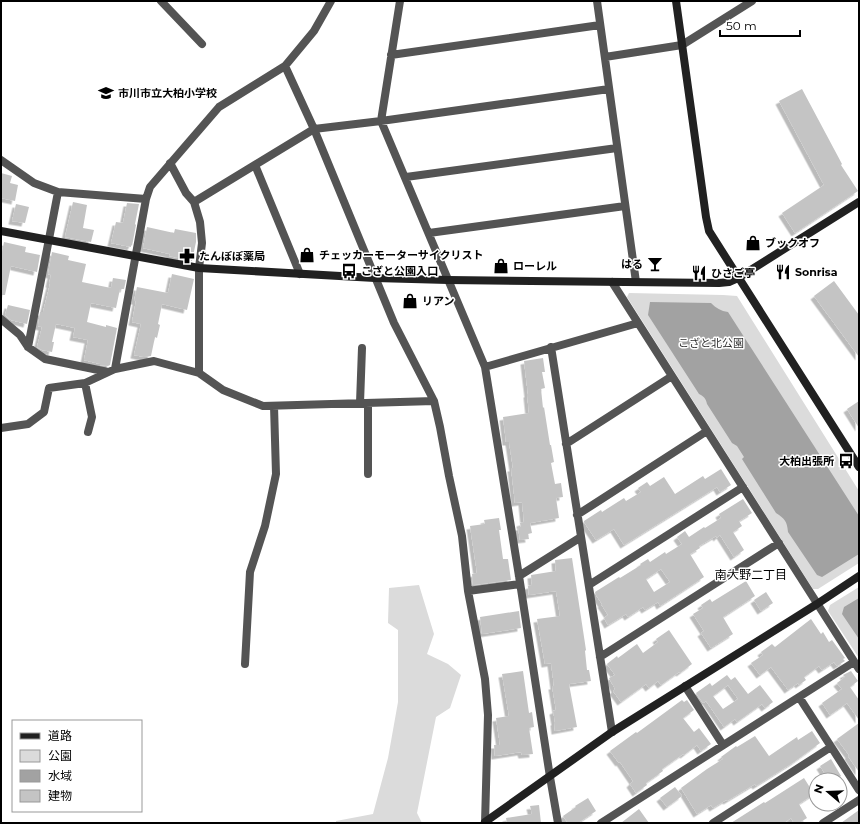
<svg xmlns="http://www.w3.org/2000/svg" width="860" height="824" font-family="Montserrat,'Noto Sans JP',sans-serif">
  <defs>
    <filter id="shadow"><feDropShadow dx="-3.5" dy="3.5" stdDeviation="0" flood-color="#0004"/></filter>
  </defs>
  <rect width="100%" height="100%" fill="#fff"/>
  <path fill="#dbdbdb" d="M629 293 723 295 737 296 859 491V563L818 589H813L627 297Z
    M419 585 434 634 427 654 448 664 461 675 450 708 436 717 417 813 422 823H336V821L373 814 388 758 398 702V630L388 623 389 588Z
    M859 587V658L828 611 830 605Z"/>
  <path fill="#a2a2a2" d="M650 302 711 303C716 308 721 311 728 312L859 516V554L822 577 817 575 788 532C787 521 785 519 776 513L742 459 744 457 737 446 732 443 707 404C706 398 703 396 699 394L648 315Z
    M859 598V639L842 614 844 607Z"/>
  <path fill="#c4c4c4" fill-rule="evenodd" filter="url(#shadow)" d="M802 89 842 164 841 165 858 191 795 233 782 213 824 185 779 101Z
    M1 173 12 176 10 183 18 185 15 201 1 198Z
    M73 202 87 205 83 228 94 230 91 242 65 237Z
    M127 203 139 204 135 224 136 225 132 246 131 245V247L111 243 116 222 123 223Z
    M16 204 29 207 25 223 12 221Z
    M147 227 174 233 175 229 196 233V242L192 261 169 256 170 254 143 248Z
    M4 242 26 247 25 252 40 255 37 272 11 266 5 295H1V257Z
    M52 252 69 256 68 260 86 264 82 282 111 288 113 278 126 280 124 289H120L116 308 91 303 87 322 106 327V325L117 328 110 365 108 366 100 365V364L84 360 88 340 73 337 75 328 56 324 52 342H54L52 352 42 350 37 347 42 327 38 326 40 312H43L50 284H49L51 275 48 274Z
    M172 274 194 279 187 310 162 304 158 324 160 325 157 338 155 337 151 356 144 357 134 355 141 324 132 322 136 301H134L137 287 168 293Z
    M834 281 859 315V357L814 296Z
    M8 305 30 310 27 324 11 320 5 315Z
    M543 358 545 372H542L545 388 541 389 543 408 544 407 550 445H551L554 462 551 463 555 484 561 483 563 497 556 498 559 518 530 523 532 533 528 534 529 539 520 540 518 527H521L520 523 524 522 522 502 515 503 511 468H513L509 442H506L503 417 529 413 527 394H528L526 378 524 361Z
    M859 401V428L847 409Z
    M721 469 731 485 720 492 717 487 624 545 614 529 596 540 584 522V521L601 510 602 512 624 498 626 501 641 492 638 488 647 482 650 486 664 477 675 494 703 476 705 479Z
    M743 499 752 513 739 521 742 526 733 532 744 550 734 557 720 535 717 538 716 536 699 546 700 548 690 554 704 577 660 606 658 602 645 610 643 607 628 617 626 614 608 625 604 618 608 615 601 604H602L596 595 595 592 619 577 620 578 641 565 640 564 648 559 650 562 665 552 666 554 682 544 677 537 685 531 689 537 704 527 705 528 721 518 719 514ZM661 569 670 582 654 592 646 579Z
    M499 518 501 530H499L503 559H508L511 580 473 585 472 574 477 573 470 526 485 524 484 520Z
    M572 558 586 650 585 651 587 670H589L591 681 569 684 577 727 555 731 554 722H555L553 711 556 710 552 686H554L551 663 545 664 537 619 560 616 556 591 529 595 528 586 532 585 531 575 556 571 555 560Z
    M746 581 755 596 723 617 733 634 711 648 701 633 704 631 693 614 703 608 701 605 710 599 712 602Z
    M766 592 773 603 761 611 754 600Z
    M519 611 521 628 482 634 480 617Z
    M811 619 821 634 823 632 829 642 832 640 845 658 843 659 845 661 837 666 834 662 822 670 819 666 804 677 806 680 799 685 798 683 788 690 771 667 760 675 751 663 763 655 761 652 772 644 775 647Z
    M669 630 692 664 680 673 679 672 661 685 658 681 649 688 646 684 621 702 613 691 615 689 609 678 615 675 607 664 617 656 618 658 637 644 643 653 658 642 656 639Z
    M523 671 529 713 532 712 534 727 529 728 533 754 522 755 521 752 495 756 494 745H500L496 718 509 716 502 674Z
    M851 671 858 681 850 687 859 700V720L847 703 830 715 822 703 842 689 837 683 845 677 843 675Z
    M727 675 731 680 735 677 748 694 760 685 773 702 765 708 762 704 737 722 735 719 724 727 706 701 703 703 696 693 710 683 712 686ZM728 685 738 699 723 709 713 696Z
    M682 700 684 702 687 700 694 710 683 718 694 732 699 728 711 744 701 751 697 745 684 755 683 754 662 769 663 771 646 783 647 785 636 793 630 784 633 781 620 762 619 763 610 751 636 732 637 733Z
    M859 723V772L848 756 849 755 837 739Z
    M812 731 820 743 794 762 756 786 755 784 727 801 726 800 713 808 711 805 697 814 681 788 707 769 723 759 721 757 736 746 737 747 755 736 769 756 797 737 798 740Z
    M831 759 841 776 835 780H829L820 766Z
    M804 778 814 794 799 804 807 818 799 823H794L791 818 784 823H731L764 802 765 803Z
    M675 787 682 796 667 807 660 798Z
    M588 798 596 811 578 823H568L563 816 576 807 575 806Z
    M539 805 541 823H507L506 818 532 814 530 806Z
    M639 809 649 823H621Z
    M859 810V823H841Z"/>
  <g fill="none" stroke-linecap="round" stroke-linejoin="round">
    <path stroke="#545454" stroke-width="8" d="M161 1 202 44
      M400 1 381 121 485 367 519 576 550 777 558 823
      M597 1 636 282
      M391 55 600 25
      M605 57 682 45 752 1
      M1 160 34 183 58 192 146 199
      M170 163 186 193 194 202 200 222 202 243 199 268V373L223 390 263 406 434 401 394 323 314 129 285 66
      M255 165 300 274
      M406 177 617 148
      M194 202 314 129 381 121 609 89
      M429 233 625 206
      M612 282 859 669
      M1 319 20 335 28 347 45 359 108 372
      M28 347 49 239 58 192
      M551 347 612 732
      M485 367 638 323
      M115 369 146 199 150 187 219 107 285 66 314 31 331 1
      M85 383 92 417 88 432
      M434 401 440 427 449 476 462 536 468 591 485 679 488 715 485 823
      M360 403 362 348
      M1 428 28 424 44 412 49 388 85 383 115 369 154 361 199 373
      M566 444 672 376
      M368 474V403
      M577 515 707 431
      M519 576 581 537
      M589 585 743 487
      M468 591 520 584
      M600 657 779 543
      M245 664 250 572 265 526 276 474 274 406
      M685 686 723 745
      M799 697 859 790
      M601 823 854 662
      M713 823 831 747
      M823 823 859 800"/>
    <path stroke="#212121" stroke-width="8" d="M676 1 706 217 709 231 859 467
      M1 231 199 268 375 278 448 280 719 283 729 282 738 278 859 202
      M485 822 612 732 817 604 859 576"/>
  </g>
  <defs>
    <g id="school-bare" transform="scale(1.2)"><path d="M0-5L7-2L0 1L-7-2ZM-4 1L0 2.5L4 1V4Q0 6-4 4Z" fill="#000" stroke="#fff" stroke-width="2.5" paint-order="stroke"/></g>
    <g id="shop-bare" transform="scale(1.2)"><path d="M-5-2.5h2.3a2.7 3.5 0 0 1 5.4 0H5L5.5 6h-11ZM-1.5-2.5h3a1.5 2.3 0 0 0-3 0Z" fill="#000" stroke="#fff" stroke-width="2.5" paint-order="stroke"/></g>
    <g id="pharmacy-bare" transform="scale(1.2)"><path d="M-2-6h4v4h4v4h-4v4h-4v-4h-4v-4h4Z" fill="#000" stroke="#fff" stroke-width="2.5" paint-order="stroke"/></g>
    <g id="bar-bare" transform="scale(1.2)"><path d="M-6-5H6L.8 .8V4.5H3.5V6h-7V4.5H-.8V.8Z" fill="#000" stroke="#fff" stroke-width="2.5" paint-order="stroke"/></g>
    <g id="bus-bare" transform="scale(1.2)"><path d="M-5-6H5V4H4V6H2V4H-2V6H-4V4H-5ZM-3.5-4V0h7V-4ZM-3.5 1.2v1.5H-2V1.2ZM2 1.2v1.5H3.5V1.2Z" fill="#000" stroke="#fff" stroke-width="2.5" paint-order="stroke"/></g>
    <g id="restaurant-bare" transform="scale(1.2)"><path d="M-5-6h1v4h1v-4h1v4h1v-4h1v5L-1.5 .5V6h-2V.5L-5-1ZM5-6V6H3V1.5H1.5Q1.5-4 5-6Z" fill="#000" stroke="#fff" stroke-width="2.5" paint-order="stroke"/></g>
  </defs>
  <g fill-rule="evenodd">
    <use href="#school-bare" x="106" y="93"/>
    <use href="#shop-bare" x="753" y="243"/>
    <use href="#shop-bare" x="307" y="255"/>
    <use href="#pharmacy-bare" x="187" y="256"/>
    <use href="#bar-bare" x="655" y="264"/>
    <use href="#shop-bare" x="501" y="266"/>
    <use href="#bus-bare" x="349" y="271"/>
    <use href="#restaurant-bare" x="783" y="272"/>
    <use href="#restaurant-bare" x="699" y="273"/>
    <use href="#shop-bare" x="410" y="301"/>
    <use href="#bus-bare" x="846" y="461"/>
  </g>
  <g text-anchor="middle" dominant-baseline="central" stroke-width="3" stroke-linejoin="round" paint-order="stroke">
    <g font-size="11" font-weight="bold" fill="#000" stroke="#fff" text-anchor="start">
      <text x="118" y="93">市川市立大柏小学校</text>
      <text x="765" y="243">ブックオフ</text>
      <text x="319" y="255">チェッカーモーターサイクリスト</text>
      <text x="199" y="256">たんぽぽ薬局</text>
      <text x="643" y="264" text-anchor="end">はる</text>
      <text x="513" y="266">ローレル</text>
      <text x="361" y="271">こざと公園入口</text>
      <text x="795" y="272">Sonrisa</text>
      <text x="711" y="273">ひさご亭</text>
      <text x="422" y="301">リアン</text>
      <text x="834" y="461" text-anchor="end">大柏出張所</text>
    </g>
    <g font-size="11" fill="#323232" stroke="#fff">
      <text x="711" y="343">こざと北公園</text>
    </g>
    <g font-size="12" fill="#000" stroke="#fff">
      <text x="751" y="574">南大野二丁目</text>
    </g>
  </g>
  <rect width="860" height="824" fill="none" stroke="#000000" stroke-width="4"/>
  <rect x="12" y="720" width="130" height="92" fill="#ffffff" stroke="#999999"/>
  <rect x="20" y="733" width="20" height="6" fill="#212121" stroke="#999999"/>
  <text x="48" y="740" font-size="12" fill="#000000">道路</text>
  <rect x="20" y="750" width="20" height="12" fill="#dbdbdb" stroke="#999999"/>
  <text x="48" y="760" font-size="12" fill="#000000">公園</text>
  <rect x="20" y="770" width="20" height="12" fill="#a2a2a2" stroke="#999999"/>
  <text x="48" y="780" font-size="12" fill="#000000">水域</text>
  <rect x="20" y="790" width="20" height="12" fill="#c4c4c4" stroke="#999999"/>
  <text x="48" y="800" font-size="12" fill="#000000">建物</text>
  <g transform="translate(828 792) rotate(289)"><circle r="19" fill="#ffffff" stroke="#999999"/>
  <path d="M0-3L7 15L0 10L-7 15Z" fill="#000000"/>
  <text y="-6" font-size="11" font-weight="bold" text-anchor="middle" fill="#000000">N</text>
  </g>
  <path d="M720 30v6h80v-6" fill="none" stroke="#000000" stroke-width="2"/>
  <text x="726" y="30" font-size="12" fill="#000000" stroke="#ffffff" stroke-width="3" paint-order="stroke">50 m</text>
</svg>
